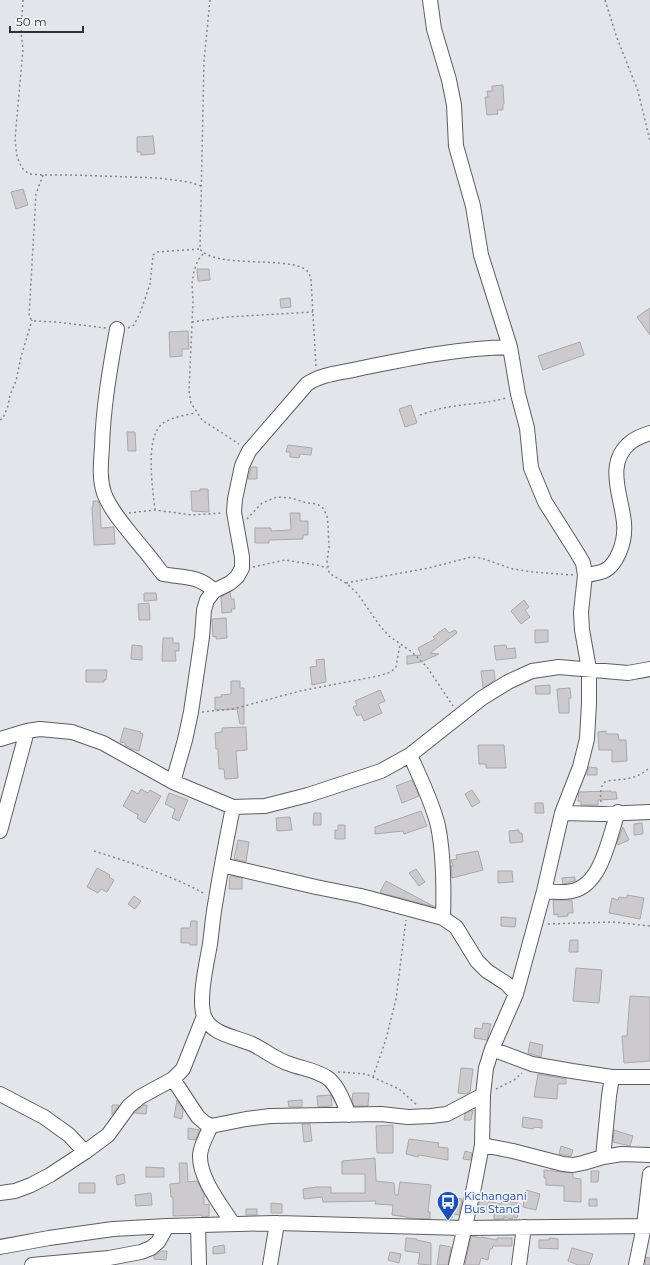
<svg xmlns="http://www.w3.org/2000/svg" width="650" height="1265" font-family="Montserrat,sans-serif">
  <rect width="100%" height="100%" fill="#e2e5e9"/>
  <path fill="#cdcacd" stroke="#aba8ab" d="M503 85 504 104H503V110H497L498 114 487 115 485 97H488L487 91H492V86Z
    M153 136 155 154 141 155V152H137V137Z
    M23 189 28 205 16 209 11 192Z
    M197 269H209L210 280 198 281Z
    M290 298 291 307 281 308 280 299Z
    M650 308V335L637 317Z
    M188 331 189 349H182V356L170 357 169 332Z
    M580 342 584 355 543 370 538 356Z
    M411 405 417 423 405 427 399 409Z
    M127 432H135L136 451H128Z
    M288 445 312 448 311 455 300 454 299 458 290 457V452H286Z
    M251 467H257V479H248Z
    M200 489H208L209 512 192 511 191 491H200Z
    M93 501H98L100 505 101 528 114 527 115 544 94 545 92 507H93Z
    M290 513H300V521H308V535H303V539L269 540V543H255V528H271V531L291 530Z
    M230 592 231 599H234L235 609H231L232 612 222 613 221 597Z
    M144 593H156L157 600 144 601Z
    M524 600 529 607 525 610 530 617 521 624 511 611Z
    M149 603 150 620H139L138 604Z
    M226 618 227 638 216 639V636L213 637 212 619Z
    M445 628 449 633 455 630 457 633 430 653 439 654 421 662 407 664V656L421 655 418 648 435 639 433 637Z
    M535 630H548V642L535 643Z
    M163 638H173V643H179V651H175L176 661H162Z
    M132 645 142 646V660L131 659Z
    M506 645 507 649 515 648 516 658 496 660 494 646Z
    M324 659 326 682 312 685 310 667 317 666 316 660Z
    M86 670H107L106 680H104V682H86Z
    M494 670 495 680 483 688 481 671Z
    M231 681H240V688H244V724H240L237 709 215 710V697H222L221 695 231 694Z
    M550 685V694H536L535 686Z
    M570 688 571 698H569V713H559L557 689Z
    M380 690 385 701 378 704 382 713 364 721 361 714 357 716 353 707 357 705 355 701Z
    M246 727 247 750 236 751 238 778 225 779 224 769H219L218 749H216L215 733 222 732V728Z
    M124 728 141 732 140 733 143 734 139 751 132 749 125 745V743L120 742Z
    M606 731V734H618L619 740H626L627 761 612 762V750H599L598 732Z
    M478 745H504L506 768H486V764H479Z
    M589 767 597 768V775H587Z
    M412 780 419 796 402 803 396 786Z
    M141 789 148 793 150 790 161 796 145 823 137 818 138 815 123 806 132 790 138 794Z
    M472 790 480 802 472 807 465 794Z
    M611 791V792H616L617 799 598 800V805H581V801H578L579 792Z
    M169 793 188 800 179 821 172 818 175 809 165 804Z
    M535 803H543L544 813H535Z
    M421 811 427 826 404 834 403 831 375 834V827Z
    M314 813H321V825H313Z
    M290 817 292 830 277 831 276 818Z
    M642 823 643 834 634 835V824Z
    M338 825H345V839H335V830H338Z
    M623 827 629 840 618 845 617 843Z
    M519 830V833H522L523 842 510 843 509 831Z
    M238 840 249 842 246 862 234 859Z
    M478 851 483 870 452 878 451 866H453L451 860 457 859 456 855Z
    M97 868 110 875 109 877 114 880 107 892 101 889 98 893 87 887Z
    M416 869 425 882 419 886 409 873Z
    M498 871H512L513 882 498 883Z
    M230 876 242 878V889H229Z
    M575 877V881L563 884 562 878Z
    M386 881 435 907 381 893 380 892Z
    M627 895 644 898 640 919 609 913 612 898 618 900 619 897 627 898Z
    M134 896 141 901 135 909 128 904Z
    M553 900H572L573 913H568V916L558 917V914L554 915Z
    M501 917 516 918 515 927 501 926Z
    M191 921H197V945H190V943H181V928H190Z
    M570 940H578V952H569Z
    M576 968 602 970 599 1003 573 1001Z
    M630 996 650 997V1061L624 1063 622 1036H627Z
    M483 1023 491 1024 487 1040 474 1038 475 1028 482 1029Z
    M530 1042 543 1045 541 1057 528 1053Z
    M461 1068 473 1069 470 1092 466 1094 458 1093Z
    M538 1074 566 1079V1084H558L557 1099 534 1097Z
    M353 1093H369L368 1106H354L352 1100Z
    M331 1095 332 1106 318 1107 317 1096Z
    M177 1100 183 1110 182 1119 174 1117Z
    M302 1100V1107H289L288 1101Z
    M112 1105H119L112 1115Z
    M144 1105H147L146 1114 134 1113Z
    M473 1110 471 1120H464L465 1114Z
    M523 1117 542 1120V1128L534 1127 533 1129 522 1127Z
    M302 1124H310L312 1141 304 1142Z
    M393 1125V1153H377L376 1126Z
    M188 1128 200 1130 195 1140 188 1139Z
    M614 1130 633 1136 630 1146 613 1142Z
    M409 1139 439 1143 438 1147 448 1148V1160L419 1155 418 1157 406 1154Z
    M561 1146 573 1150 571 1156 559 1154Z
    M465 1151 472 1153 470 1160 463 1159Z
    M375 1158 376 1181 394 1183 395 1195H398L400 1182 431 1185 428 1212H430V1219L407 1218V1217L392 1215 393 1205 375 1204 376 1201 323 1202 322 1197 304 1199 303 1189 316 1187H331V1193H365V1174H342V1161Z
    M179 1163H187L188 1182 197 1181 204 1194V1205L209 1204V1216L202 1217V1215L173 1216V1197H171L170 1184 180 1183Z
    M146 1167 164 1168V1177H146Z
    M544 1170 573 1173V1178L581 1179V1202L564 1201V1186L546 1185V1178H544Z
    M591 1171H599L598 1182H591Z
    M124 1174 125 1183 117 1185 116 1176Z
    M79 1183H95V1193H79Z
    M526 1190 540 1194 536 1210 523 1207Z
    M151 1193 152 1205 136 1206 135 1195Z
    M449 1194 455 1195V1198L462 1199 459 1215 453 1214 452 1218 445 1217Z
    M503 1199 521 1204 517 1218 513 1217 512 1219 504 1217V1219H494V1214L477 1211 480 1200 501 1204Z
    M589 1199H597V1206H589Z
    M271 1203 282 1204V1213H271Z
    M246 1209H257V1215H246Z
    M471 1236 481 1238V1237L497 1240V1238H512V1246H493L492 1249H490L488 1260 481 1258 479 1265H465Z
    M406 1238 417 1239V1240L431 1243V1265L418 1264 420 1253 405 1251Z
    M549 1238 558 1239V1249L539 1248V1240H549Z
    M224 1245 225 1253 213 1254V1247Z
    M440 1245 451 1247 448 1265H437Z
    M572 1248 593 1254 589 1265H578L568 1261Z
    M161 1251H167L166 1260 154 1259V1256Z
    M390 1252 401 1254 399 1263 388 1260Z
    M646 1257 650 1258V1265H645Z"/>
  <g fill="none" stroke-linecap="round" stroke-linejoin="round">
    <g stroke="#5c5e62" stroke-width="16">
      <path id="minor" d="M430 0 434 29 449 80 454 105 456 146 473 206 481 255 510 347 518 394 527 428 531 468 545 502 576 551 583 563 585 575 581 612 582 630 589 669V703L587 739 580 767 562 813 544 891 516 994 492 1049 486 1068 483 1095 482 1145 474 1187 456 1265
        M117 329C110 368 103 408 102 447 101 462 99 478 104 493 110 511 132 535 144 550 151 558 157 567 163 574 183 578 199 575 214 591
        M585 575C603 573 611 571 619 553 623 544 625 534 624 523 622 497 604 463 631 442 636 438 644 435 650 433
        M0 739 27 731 40 729 72 732 103 743 173 782 233 807 265 806 308 795 381 771 410 755 482 698 508 682 532 671 559 667 628 673 650 669
        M410 755C420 778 432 801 438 826 444 856 444 887 443 918
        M173 782 185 740 191 712 202 637 204 610 207 600 214 591 230 583 237 577 242 568V557L234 512 235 499 242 466 249 451 307 384C323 373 343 373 362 368 411 358 460 348 510 347
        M233 807C227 837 221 868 216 899 213 914 212 929 210 944 207 962 198 999 204 1016 211 1035 237 1037 252 1044 265 1050 276 1060 290 1064 303 1069 317 1070 329 1079 339 1088 344 1103 349 1115
        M562 813 602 814 650 812
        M0 831 27 731
        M222 865 316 887 361 896 443 918 456 927 477 961 487 971 507 984 516 994
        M544 891C553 892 563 893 572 891 602 885 609 837 618 812
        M492 1049 532 1064 572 1071 612 1077H650
        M173 1079 198 1117 205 1123 211 1126 246 1119 270 1116 381 1114 408 1117 431 1116 447 1114 483 1095
        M0 1094 44 1117 69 1135 85 1152
        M211 1126C207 1135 201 1144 200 1155 199 1178 221 1205 233 1224
        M482 1145 513 1151 563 1164 573 1165 583 1163 603 1157 622 1154 650 1155
        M603 1157 609 1096 612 1077
        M0 1193 15 1191 31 1185 50 1175 85 1152 108 1135 129 1106 140 1097 173 1079 183 1069 204 1016
        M198 1225 199 1265
        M0 1247 49 1238 113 1229 167 1226 277 1223 464 1228 650 1226
        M32 1265 109 1258 141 1252 151 1248 158 1242 167 1226
        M270 1265 277 1223
        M519 1265 524 1227
        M636 1265 644 1226 650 1174"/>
    </g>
    <path stroke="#848689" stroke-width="1.5" stroke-dasharray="2 3" stroke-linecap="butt" d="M23 0 21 32 23 49 15 139 17 157 22 168 29 174 43 175H73L158 178 189 182 201 186
      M210 0 204 61 200 249C214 268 281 257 303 268 308 270 310 275 311 280L316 366
      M605 0 617 38 638 91 650 141
      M43 175 36 194 29 317 32 320 35 321 56 322 106 328
      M203 254 198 260 194 271 192 283 193 301 189 391 191 403 202 420 239 444
      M192 322 227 317 313 312
      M128 328 134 325 140 313 146 296 150 284 153 255 157 252 200 249
      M420 415C432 411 444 407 456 406 474 403 489 403 506 398
      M0 420 3 418 8 406 10 395 16 381 21 357 32 320
      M155 510C153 489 144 437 163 423 173 417 185 415 196 413
      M129 513 155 510 192 515 222 513
      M247 519 262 503 277 497 291 498 307 503 317 504 323 508 327 516 328 524 329 547 327 562 329 572 332 575 346 583 357 593 380 626 389 636 412 652 427 667 453 706
      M253 567 285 560 317 565 327 568
      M346 583 429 568 471 557 481 558 513 569 532 572 573 575
      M202 712 233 709 300 691 378 676 391 672 396 667 400 644
      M601 802C600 794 600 786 606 781 624 779 637 780 650 767
      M94 851C132 863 171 875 205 894
      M548 924 613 922 650 926
      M338 1072 366 1074 399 1089 417 1105
      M373 1077 386 1039 396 999 406 920
      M496 1089 514 1080 522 1073"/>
    <use href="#minor" stroke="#fff" stroke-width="14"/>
  </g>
  <defs>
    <g id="bus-pin" transform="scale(1.15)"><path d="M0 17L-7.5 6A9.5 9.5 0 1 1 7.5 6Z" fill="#1a4fb4" stroke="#f0f2f6"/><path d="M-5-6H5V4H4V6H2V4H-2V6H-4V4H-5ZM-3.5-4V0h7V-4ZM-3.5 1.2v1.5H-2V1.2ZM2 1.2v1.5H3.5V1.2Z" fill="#fff"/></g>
  </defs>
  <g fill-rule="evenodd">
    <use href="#bus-pin" x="448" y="1202"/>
  </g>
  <g text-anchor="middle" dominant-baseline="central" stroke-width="3.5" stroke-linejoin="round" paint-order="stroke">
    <g font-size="11" fill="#164399" stroke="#f0f2f6" text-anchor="start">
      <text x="464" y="1196">Kichangani<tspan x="464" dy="13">Bus Stand</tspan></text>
    </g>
  </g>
  <path d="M10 26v6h73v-6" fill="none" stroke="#313234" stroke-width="2"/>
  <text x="16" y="26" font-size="12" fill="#313234" stroke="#f0f2f6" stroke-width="3" paint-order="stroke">50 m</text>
</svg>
